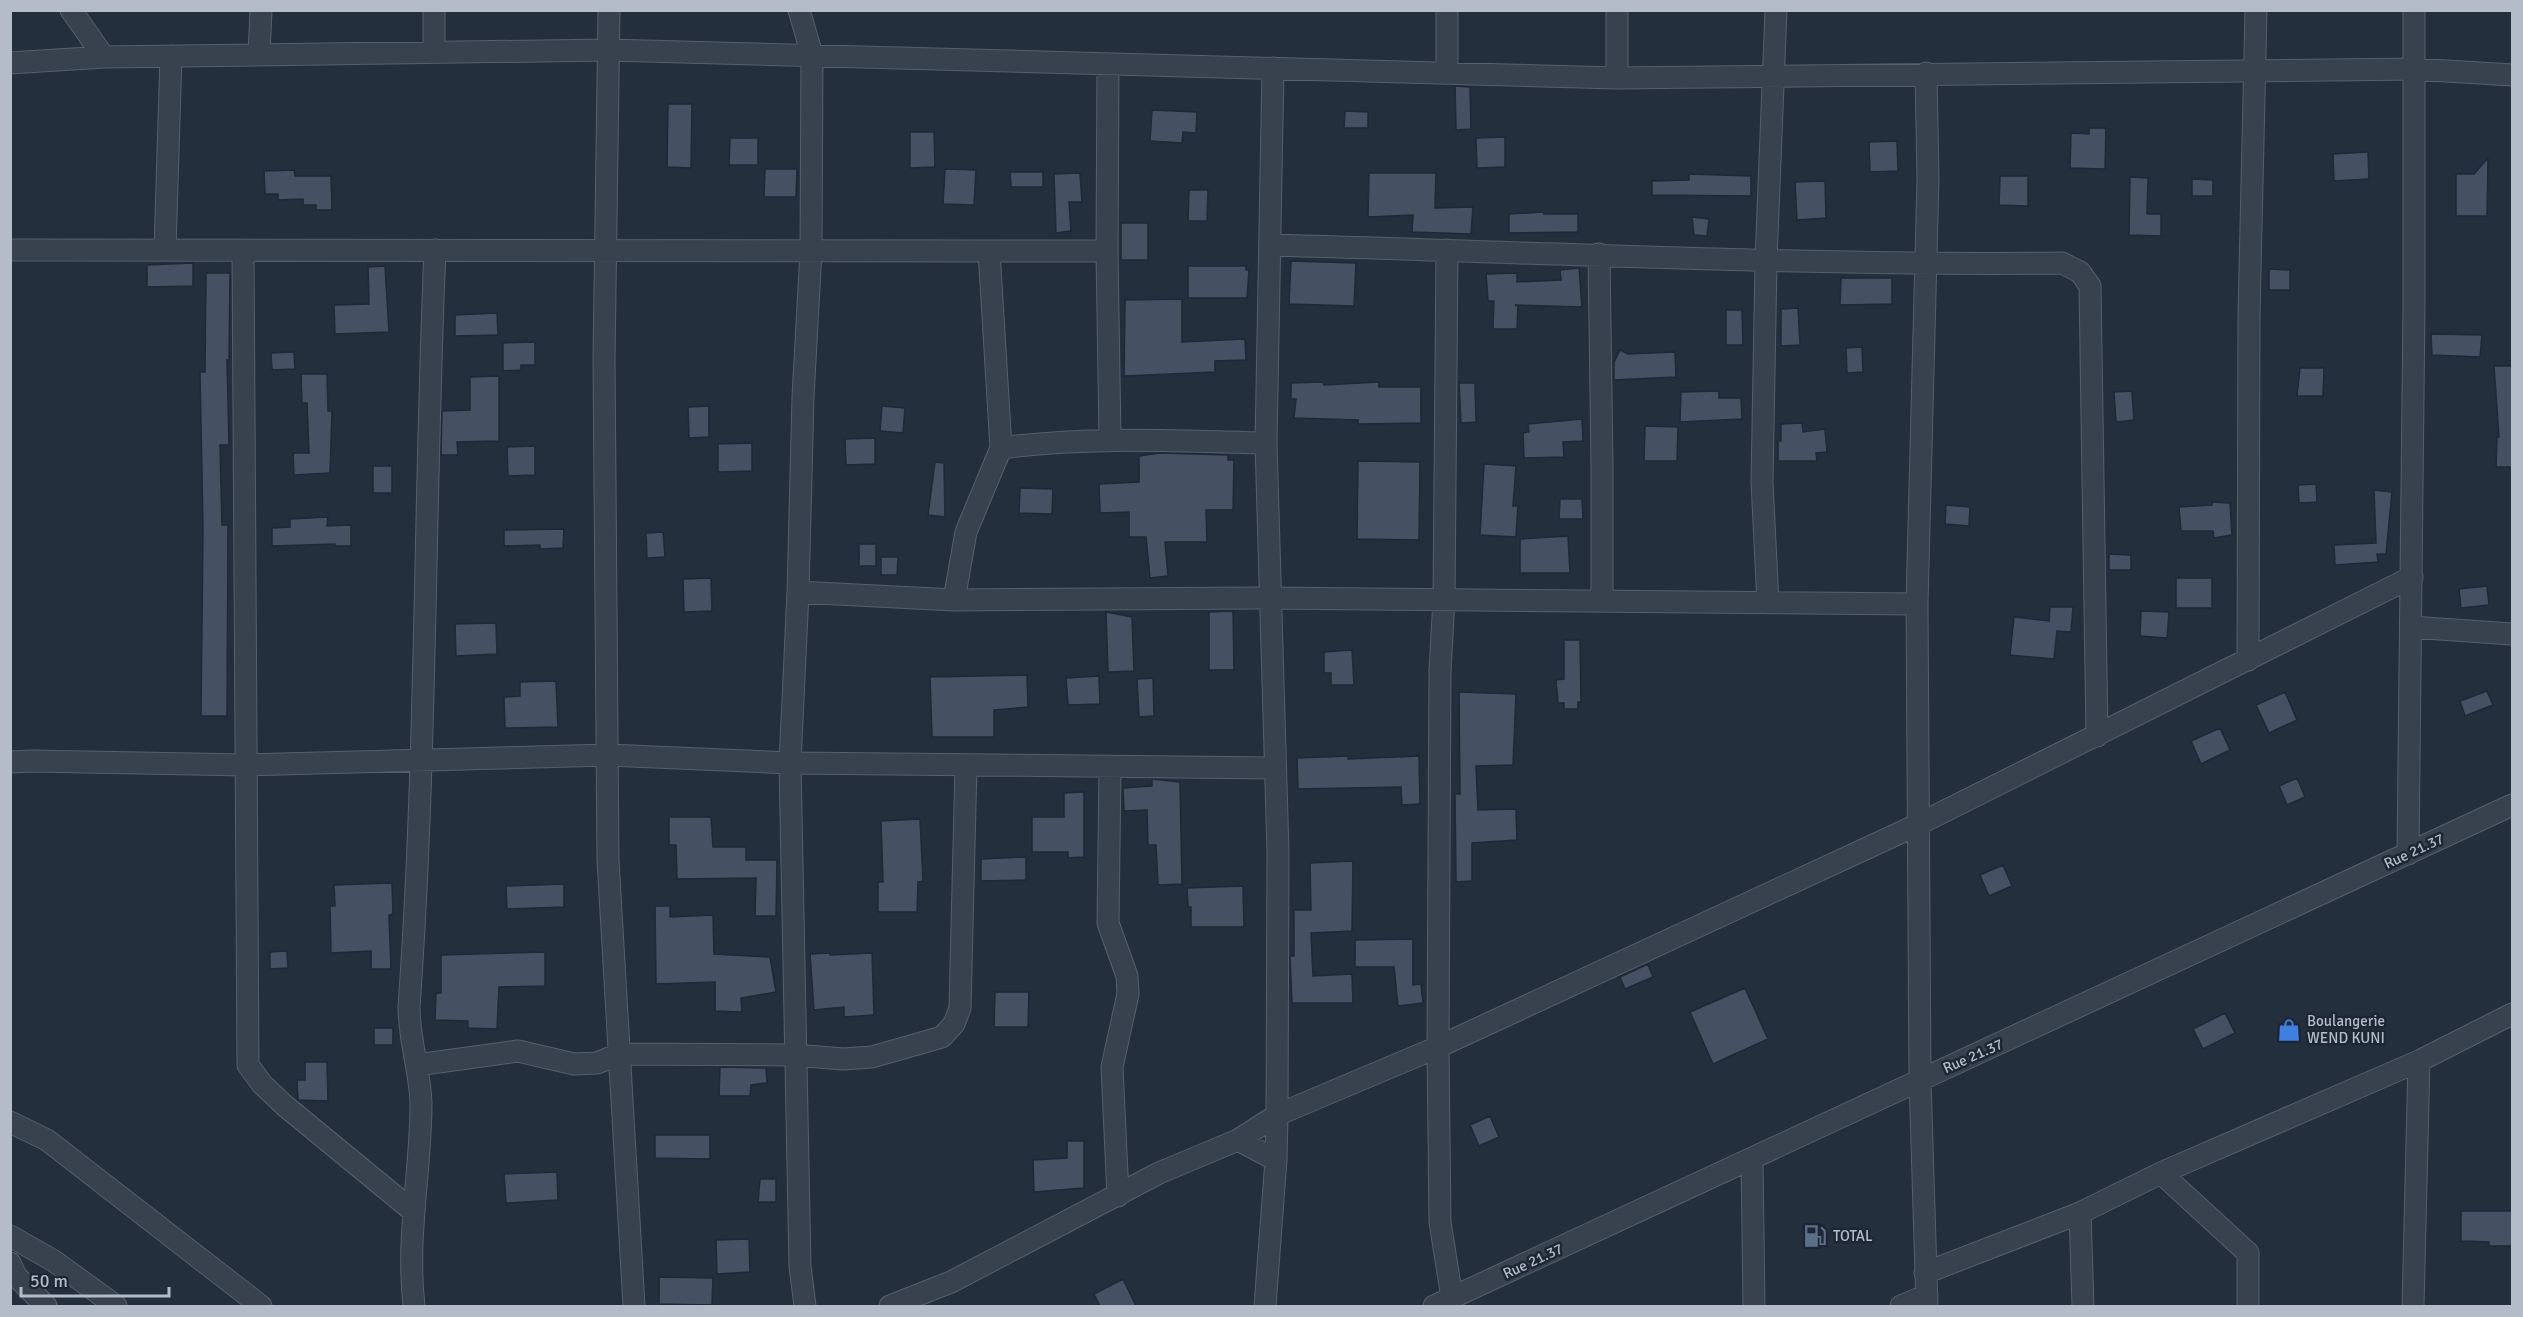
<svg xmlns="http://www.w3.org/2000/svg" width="2523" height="1317" font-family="Signika,sans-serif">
  <rect width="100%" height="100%" fill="#242f3e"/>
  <path fill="#455162" stroke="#1f2835" stroke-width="1.5" d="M1455 86 1470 87 1471 129 1456 130Z
    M668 104H692L691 168 667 167Z
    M1152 110 1197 112 1196 133 1183 132 1182 143 1150 141Z
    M1345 111 1368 112V128H1344Z
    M2089 128H2106L2105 169 2070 168 2071 133 2089 134Z
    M910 132H934L935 167 910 168Z
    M1505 137V167L1477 168 1476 138Z
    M730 138H758V165H729Z
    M1897 141 1898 171 1870 172 1869 142Z
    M2368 152 2369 179 2334 181 2333 154Z
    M2488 158 2487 216H2456V174H2474Z
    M765 169H797L796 197H764Z
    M945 169 976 170 974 205 943 204Z
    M294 170 295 176H331L332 210H316V205H303V199L278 200V194H265L264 171Z
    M1010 172H1043V187H1011Z
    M1080 173 1082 202H1069L1071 231 1056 233 1054 174Z
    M1369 173H1436L1435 208 1473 207 1471 234 1412 232 1413 215 1368 217Z
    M1689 174 1751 176V196L1652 195V181L1689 180Z
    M2000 176H2028V206L1999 205Z
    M2130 177 2148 178 2147 214H2161V236L2129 235Z
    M2192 179 2213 180V196H2192Z
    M1825 181 1826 218 1797 220 1795 182Z
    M1189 190H1208L1207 221H1188Z
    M1544 212V214H1578V232L1509 233V214Z
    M1692 217 1709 219 1707 236 1694 235Z
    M1121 223H1148V260H1121Z
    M1291 261 1356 263 1354 306 1289 304Z
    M193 263V286L147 287V265Z
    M385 266 389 332 335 334 334 305 369 304 368 267Z
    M1188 266H1246V270H1249L1247 298H1188Z
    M1579 268 1582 307 1515 305 1518 306 1517 329H1493L1494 301H1488L1486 274 1517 273V282L1561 280 1560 270Z
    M2269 269 2290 270V290H2269Z
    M206 273H230L229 360H227L229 445H220L222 525H228L227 716H201L203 528 200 372H205Z
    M1841 278H1892V304L1840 305Z
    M1182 299V342L1245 339 1246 360 1215 361V372L1124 376 1125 300Z
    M1798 308 1800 345 1781 346V309Z
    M1726 310H1742L1743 345H1726Z
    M497 313 498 335 455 336V315Z
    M2431 334 2482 335 2480 357 2432 355Z
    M535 342V365H521V370L503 371V343Z
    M1862 347 1863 372 1847 373 1846 348Z
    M1620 350 1628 354 1675 352 1676 377 1614 380V362Z
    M294 352 295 369 272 370 271 353Z
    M2494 366H2512V467H2496L2497 437H2499Z
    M2300 368H2324L2323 396H2297Z
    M301 374H327L328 411H332L330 473 294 475 293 453H309L307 403H302Z
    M499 376V441L457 442 458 455H441L442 411 470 410V377Z
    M1323 382 1324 385 1379 382V387H1421V423L1358 424V420L1294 418 1296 399H1291V383Z
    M1459 383H1475L1476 422 1461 423Z
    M1719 391V398H1741L1742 419 1680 422 1681 392Z
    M2132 391 2134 420 2116 422 2114 392Z
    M709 406V437L689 438 688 407Z
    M882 406 905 408 903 433 880 431Z
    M1582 419 1583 441 1563 442 1564 457 1524 458 1523 433 1529 432 1528 424Z
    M1802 423 1803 432 1825 429 1827 452 1816 453 1817 461H1778V441H1781V424Z
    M1645 426 1678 427 1677 461H1644Z
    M875 438V464L846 465 845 439Z
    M752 443V471L718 472V444Z
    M535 446V475L508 476 507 447Z
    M1159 453 1228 455V460H1234L1233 510H1206L1207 542H1165L1168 576 1150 578 1146 537H1129V512L1100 513 1099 484 1139 482V456Z
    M1358 461 1420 462 1419 540 1357 539Z
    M935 462 944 463 945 517 928 515Z
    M1484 464 1516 466 1513 506H1518L1516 537 1480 535Z
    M373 466H392V493H373Z
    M2316 484 2317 502 2299 503 2298 485Z
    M1020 488 1053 489 1052 514 1019 513Z
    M2374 490 2392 492 2386 554H2377L2378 562 2335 565 2334 545 2376 543Z
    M1560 499H1582L1583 519H1559Z
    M2212 502 2230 503 2232 535 2214 538 2213 531H2181L2179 507 2212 505Z
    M1946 505 1970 507 1969 526 1945 524Z
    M328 517 327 526 351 525V546H335V544L272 546V528L290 527V519Z
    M564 529 563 548 540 549V545L504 546V530Z
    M663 532 665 557 647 558 646 533Z
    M1568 536 1570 573H1520V539Z
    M859 544H876V566H859Z
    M2109 554 2131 555V570H2109Z
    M881 557H898L897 575H881Z
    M711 578 712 611 684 612 683 579Z
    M2176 578H2212V608H2176Z
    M2487 586 2489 605 2461 608 2459 589Z
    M2050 607H2073L2071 632 2057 631 2054 659 2010 655 2014 617 2049 621Z
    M1233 611 1234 670H1209V612Z
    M2141 611 2169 612 2167 638 2140 636Z
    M1106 612 1132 617 1134 671 1108 672Z
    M496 623 497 654 456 656 455 624Z
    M1564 640H1580L1581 702H1578V709H1564V703H1558L1556 680 1564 679Z
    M1352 650 1354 685H1331V673H1324V652Z
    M1027 675 1028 707 994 710V737H932L930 677Z
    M1099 676 1100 704 1068 705 1066 678Z
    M1153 678 1154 716 1139 717 1137 679Z
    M556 681 558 727 505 728 504 697 520 696V682Z
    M2487 691 2493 705 2465 716 2460 701Z
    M1459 692 1516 694 1513 765 1476 766 1478 810 1516 809 1517 840 1472 843V881L1456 882 1455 794H1460Z
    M2285 692 2297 720 2269 733 2256 705Z
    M2220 728 2230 750 2201 764 2191 741Z
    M1348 756V759L1419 756 1420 804 1402 805 1401 787 1298 789 1297 758Z
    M2297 778 2305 797 2287 805 2279 786Z
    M1152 779 1180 782 1182 884 1158 885 1156 845H1148L1147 810 1124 811 1123 788 1152 786Z
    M1084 792V857L1068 858V852H1032V817H1064V793Z
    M669 817H711L713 847H746V860H777L776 916H755L756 878 677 879 676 845H669Z
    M920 819 923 881 918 882 917 912H878V882H883L881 821Z
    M1026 857V880L981 881V859Z
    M1353 861 1352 931 1311 933 1313 976 1352 974 1353 1003H1292L1290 956H1294V910H1311L1310 863Z
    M2003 865 2012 886 1989 896 1980 875Z
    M392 883 393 914 389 915 391 969H371V951L331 953 330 906H335L334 885Z
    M564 884V907L507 909 506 886Z
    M1243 886 1244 927H1191V907H1188L1187 888Z
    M655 906H670V917L713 915 714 954 770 957 776 992 741 998 742 1012 715 1011V982L656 984Z
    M1413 939V985L1421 984 1423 1003 1398 1006 1394 967H1355V940Z
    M287 951 288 968 270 969V952Z
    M545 952V986L499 987 497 1029 468 1028V1021L435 1020 436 993H441V955Z
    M830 953V955L872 953 874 1015 844 1017V1007L814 1010 810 954Z
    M1648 964 1653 977 1625 989 1620 977Z
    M1745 988 1768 1039 1713 1064 1690 1012Z
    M995 992H1029L1028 1027H994Z
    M2225 1013 2235 1033 2203 1049 2193 1029Z
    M374 1028H393V1045H374Z
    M305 1062H327L328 1101 298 1100 297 1080H305Z
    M720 1067 766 1068 767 1083 751 1085 750 1096H719Z
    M1490 1116 1499 1137 1479 1146 1470 1125Z
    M655 1135H710V1159L655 1158Z
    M1067 1141H1084V1188L1034 1192 1033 1160 1067 1158Z
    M557 1172 558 1200 506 1203 504 1174Z
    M760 1179H776V1202H758Z
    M2461 1211H2512V1246H2489V1242L2461 1241Z
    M749 1239 750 1272 717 1274 716 1240Z
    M659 1277 713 1278 712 1305 659 1304Z
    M1123 1279 1136 1306H1100L1094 1294Z"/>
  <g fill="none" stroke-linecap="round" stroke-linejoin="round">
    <g stroke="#565f6c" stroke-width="23">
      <path id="street" d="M71 10 104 57
        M434 10V52
        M609 10 604 360 608 860 634 1306
        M1617 10V78
        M259 55 261 10
        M10 63 104 57 609 50 1617 78 2414 69 2512 75
        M1108 64 1107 251 1110 439
        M1447 73V10
        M1926 73 1928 178 1917 604 1920 1079 1927 1306
        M1270 245C1534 252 1798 266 2062 263L2080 272 2090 286 2097 736
        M165 249 171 56
        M10 250 1107 251
        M243 250 248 1065 262 1084 284 1105 413 1211
        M1447 250 1444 599 1440 671 1438 1047 1440 1222 1452 1298
        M1599 254 1602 464V601
        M1001 448C1091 436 1177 441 1266 443
        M798 592 803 397 811 251 812 55 799 10
        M954 600 966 532 1001 448 989 251
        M1768 603 1762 482 1766 261 1776 10
        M2411 627 2512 634
        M2248 660 2249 315 2256 10
        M10 762 32 761 246 765 608 755 790 763 798 592 954 600 1258 598 1917 604
        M1110 767 1108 923 1127 976 1128 994 1112 1067 1118 1196
        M2408 854 2414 305V10
        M417 1065 518 1051 574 1064 597 1063 619 1054 795 1055 843 1059 872 1057 942 1037 954 1024 960 1008 966 765
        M10 1122 47 1140 261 1306
        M1238 1140 1277 1115 1438 1047 1919 824 2412 577
        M1752 1160 1754 1306
        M2161 1173 2248 1253V1306
        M2080 1213 2083 1306
        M10 1236 54 1261 116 1306
        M10 1263 16 1276 46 1306
        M1925 1273 2080 1213 2161 1173 2419 1061 2512 1014
        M414 1306C406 1238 421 1171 421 1103 420 1071 409 1040 409 1007 427 755 424 502 435 250
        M805 1306 800 1266 790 763 1275 768
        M890 1306 951 1282 1159 1173 1238 1140 1276 1160
        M1265 1306 1276 1160 1277 1115 1278 852 1266 443 1273 68
        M1434 1306 2512 805
        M1901 1306 1927 1295
        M2413 1306 2419 1061"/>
    </g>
    <use href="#street" stroke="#38414e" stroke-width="21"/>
  </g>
  <defs>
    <g id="shop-bare" transform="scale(1.8)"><path d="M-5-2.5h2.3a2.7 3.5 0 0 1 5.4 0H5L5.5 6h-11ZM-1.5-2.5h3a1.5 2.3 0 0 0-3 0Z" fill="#3f7fe0" stroke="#1d2633" stroke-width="2.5" paint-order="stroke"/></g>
    <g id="fuel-bare" transform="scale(1.8)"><path d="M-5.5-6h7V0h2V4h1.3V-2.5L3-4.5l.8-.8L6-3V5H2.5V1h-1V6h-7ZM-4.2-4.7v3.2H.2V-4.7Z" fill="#5c6f8a" stroke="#1d2633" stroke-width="2.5" paint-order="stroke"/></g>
  </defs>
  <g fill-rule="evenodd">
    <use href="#shop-bare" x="2289" y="1030"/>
    <use href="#fuel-bare" x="1815" y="1236"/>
  </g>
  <g text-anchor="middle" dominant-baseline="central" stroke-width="5" stroke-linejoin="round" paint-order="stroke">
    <g font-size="15" fill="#b4bcc9" stroke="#1d2633">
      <text transform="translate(2414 851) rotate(-25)">Rue 21.37</text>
      <text transform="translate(1973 1056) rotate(-24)">Rue 21.37</text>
      <text transform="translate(1533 1261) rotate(-25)">Rue 21.37</text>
    </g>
    <g font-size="15" fill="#b4bcc9" stroke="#1d2633" text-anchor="start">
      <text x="2307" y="1021">Boulangerie<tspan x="2307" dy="17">WEND KUNI</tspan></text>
      <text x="1833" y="1236">TOTAL</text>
    </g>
  </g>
  <rect width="2523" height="1317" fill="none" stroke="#b4bcc9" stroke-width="24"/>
  <path d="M21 1287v9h148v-9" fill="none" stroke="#b4bcc9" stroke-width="3"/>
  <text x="30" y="1287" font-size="18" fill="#b4bcc9" stroke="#1d2633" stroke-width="4.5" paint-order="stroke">50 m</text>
</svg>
